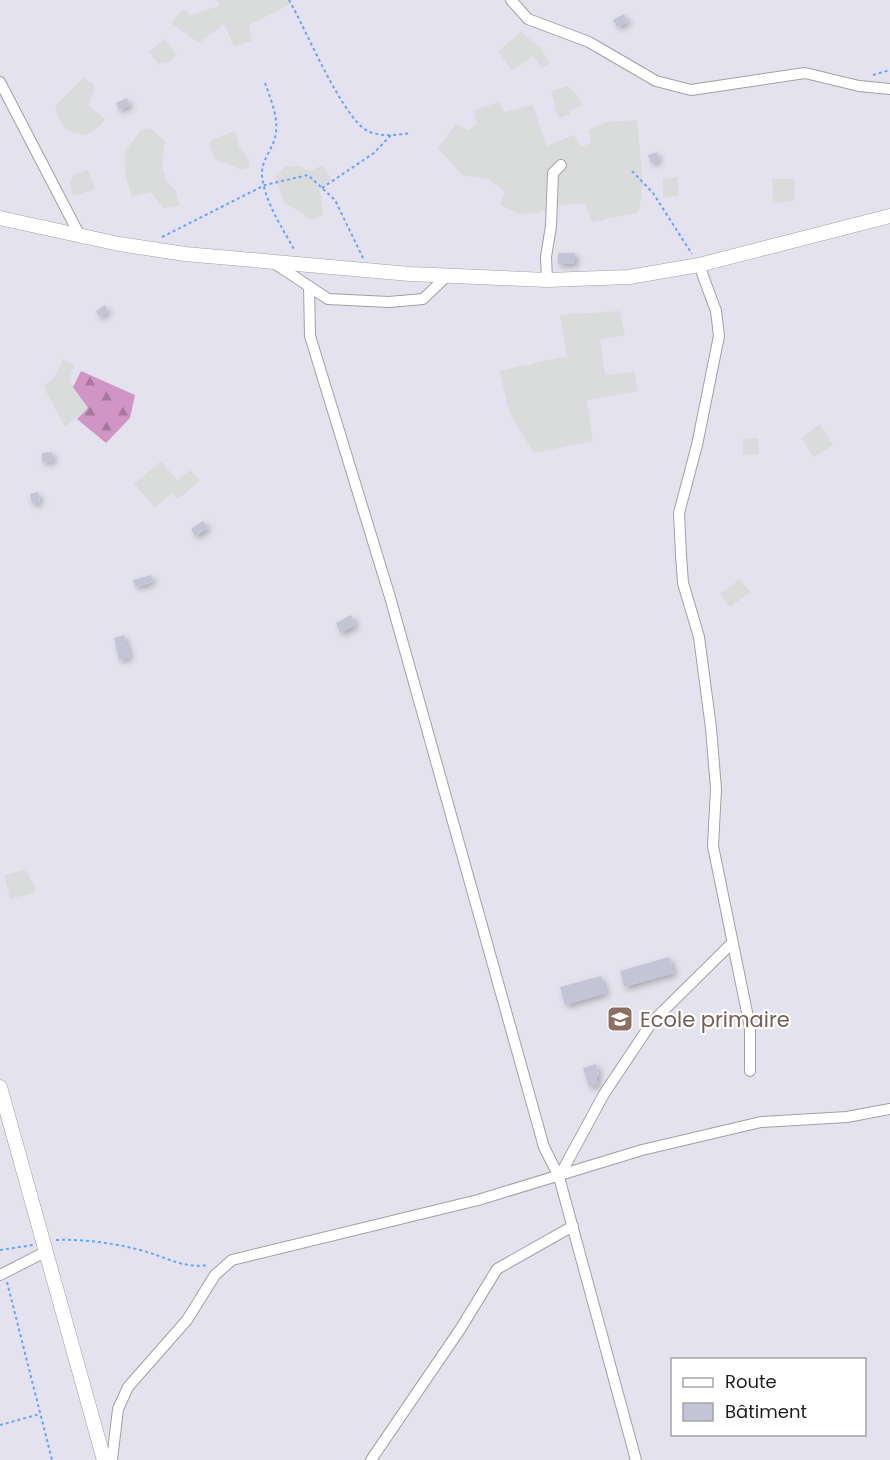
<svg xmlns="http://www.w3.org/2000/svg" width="890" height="1460" font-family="Poppins,sans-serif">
  <defs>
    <pattern id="forest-firs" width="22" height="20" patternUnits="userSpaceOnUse" patternTransform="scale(1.5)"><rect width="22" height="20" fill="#d095c5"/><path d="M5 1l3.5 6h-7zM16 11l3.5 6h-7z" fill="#a8799f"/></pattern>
    <filter id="shadow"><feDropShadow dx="3" dy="3" stdDeviation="3" flood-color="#0004"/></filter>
  </defs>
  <rect width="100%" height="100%" fill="#e4e2ef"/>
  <path fill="#dadbdb" d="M217 0H289L291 4 249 25 252 41 234 46 224 24 199 43 171 23 183 9 190 15 219 6Z
    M521 32 540 47 550 63 542 68 533 56 512 71 498 51Z
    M164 39 177 55 166 64 164 62 159 65 149 52Z
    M83 78 95 85 89 106 105 119 100 126 86 135 68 131 59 119 55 106Z
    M568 86 579 97 582 106 569 110 570 115 558 118 551 91Z
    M500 102 504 112 533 105 546 146 574 135 581 147 591 143 588 130 607 122 637 120 643 184 639 212 592 222 585 203 555 206 538 213 519 214 500 205 505 192 488 179 462 175 438 148 456 124 469 130 477 124 474 110Z
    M150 128 165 141 162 166 166 180 176 191 179 206 163 208 151 192 132 197 125 174V151L141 130Z
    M235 131 239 147 249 159V167L243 170 214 159 209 141Z
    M323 165 332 180 320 189 323 214 312 220 284 202 275 176 286 166H299L310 171Z
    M88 170 95 189 73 196 70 182 74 174Z
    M677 177 679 196 663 198V179Z
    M772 179H795L794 201 773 203Z
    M620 311 625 335 600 340 605 375 635 372 637 391 587 400 593 441 534 453 510 414 499 371 567 356 560 315Z
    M63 359 74 365 69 380 88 408 65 427 43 386 54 378Z
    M820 424 833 445 814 457 801 438Z
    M758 438 759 454 743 455V439Z
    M161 461 177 480 190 470 200 481 178 499 172 493 155 508 134 484Z
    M740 579 750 592 730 607 720 594Z
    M25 870 33 883 36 892 10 899 4 875Z"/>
  <path fill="url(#forest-firs)" d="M81 371 135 395 130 418 106 443 77 419 88 408 73 387Z"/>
  <path fill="#c3c4d6" filter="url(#shadow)" d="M624 14 628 22 617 27 613 20Z
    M127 98 130 105 119 110 116 103Z
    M657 152 659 160 651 163 648 155Z
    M558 253H575V264H558Z
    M105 305 108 312 99 317 96 311Z
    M52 452 53 461 42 462V453Z
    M38 492 40 502 32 504 30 494Z
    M203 521 208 528 195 536 191 529Z
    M151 575 153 582 135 587 133 580Z
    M351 615 356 625 340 633 336 623Z
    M124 635 130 657 119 660 114 638Z
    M669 957 674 973 624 987 620 971Z
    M601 976 606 993 565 1005 560 987Z
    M596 1064 599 1076 596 1077 598 1084 589 1087 583 1068Z"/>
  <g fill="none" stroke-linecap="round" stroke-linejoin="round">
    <g stroke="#a1a1a1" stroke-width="12">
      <path id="minor" d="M511 0 528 19 589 42 656 81 691 90 805 73 859 86 890 89
        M0 82 80 236
        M274 263 328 299 389 302 423 299 447 276
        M699 265 716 311 719 336 697 445 679 513 681 555 683 583 699 637 711 728 716 789 713 846 750 1027V1071
        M547 280 546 257 551 226 553 173 561 165
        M309 286 310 336 390 597 544 1147 559 1177 636 1460
        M559 1177 604 1094 652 1022 732 943
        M0 1275 47 1251
        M112 1460 118 1409 128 1387 187 1320 215 1275 232 1260 478 1200 642 1150 761 1122 847 1117 890 1109
        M371 1460 461 1328 497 1269 573 1226"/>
    </g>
    <g stroke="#a1a1a1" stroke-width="15">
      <path id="tertiary" d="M0 218 119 244 185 254 410 274 547 280 629 277 699 265 890 216
        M0 1087 104 1460"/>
    </g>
    <path stroke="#63a4ff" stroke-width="2" stroke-dasharray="3 3" stroke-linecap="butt" d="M289 0C305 27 344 123 370 132 383 137 397 135 411 133
      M873 75 890 70
      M265 83C270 98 278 115 276 132 275 147 261 159 262 175 264 201 283 229 295 251
      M632 171 653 193 692 254
      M322 188 374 153 391 135
      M162 237 265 185 308 175 335 200 363 258
      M56 1240C84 1239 113 1243 140 1250 165 1256 182 1269 208 1265
      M0 1250 33 1245
      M7 1282 52 1460
      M0 1425 40 1414"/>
    <use href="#minor" stroke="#fff" stroke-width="10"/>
    <use href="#tertiary" stroke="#fff" stroke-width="14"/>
  </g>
  <defs>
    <g id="school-square" transform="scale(1.35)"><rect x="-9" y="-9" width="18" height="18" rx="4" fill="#8d6e63" stroke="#fff"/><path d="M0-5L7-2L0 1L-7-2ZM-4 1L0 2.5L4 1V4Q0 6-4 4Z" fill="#fff"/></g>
  </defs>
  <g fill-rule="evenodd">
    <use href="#school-square" x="620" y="1019"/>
  </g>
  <g text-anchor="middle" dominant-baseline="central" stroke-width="4.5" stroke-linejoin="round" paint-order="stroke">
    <g font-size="21" fill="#785e54" stroke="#fff" text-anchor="start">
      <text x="640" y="1019">Ecole primaire</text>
    </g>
  </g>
  <rect x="671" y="1358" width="195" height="78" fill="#ffffff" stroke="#a5a5a5" stroke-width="1.5"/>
  <rect x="683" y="1378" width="30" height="9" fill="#ffffff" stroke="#a5a5a5" stroke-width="1.5"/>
  <text x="725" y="1388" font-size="18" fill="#1d1d1d">Route</text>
  <rect x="683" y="1403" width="30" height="18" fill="#c3c4d6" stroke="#a5a5a5" stroke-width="1.5"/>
  <text x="725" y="1418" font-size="18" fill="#1d1d1d">Bâtiment</text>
</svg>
